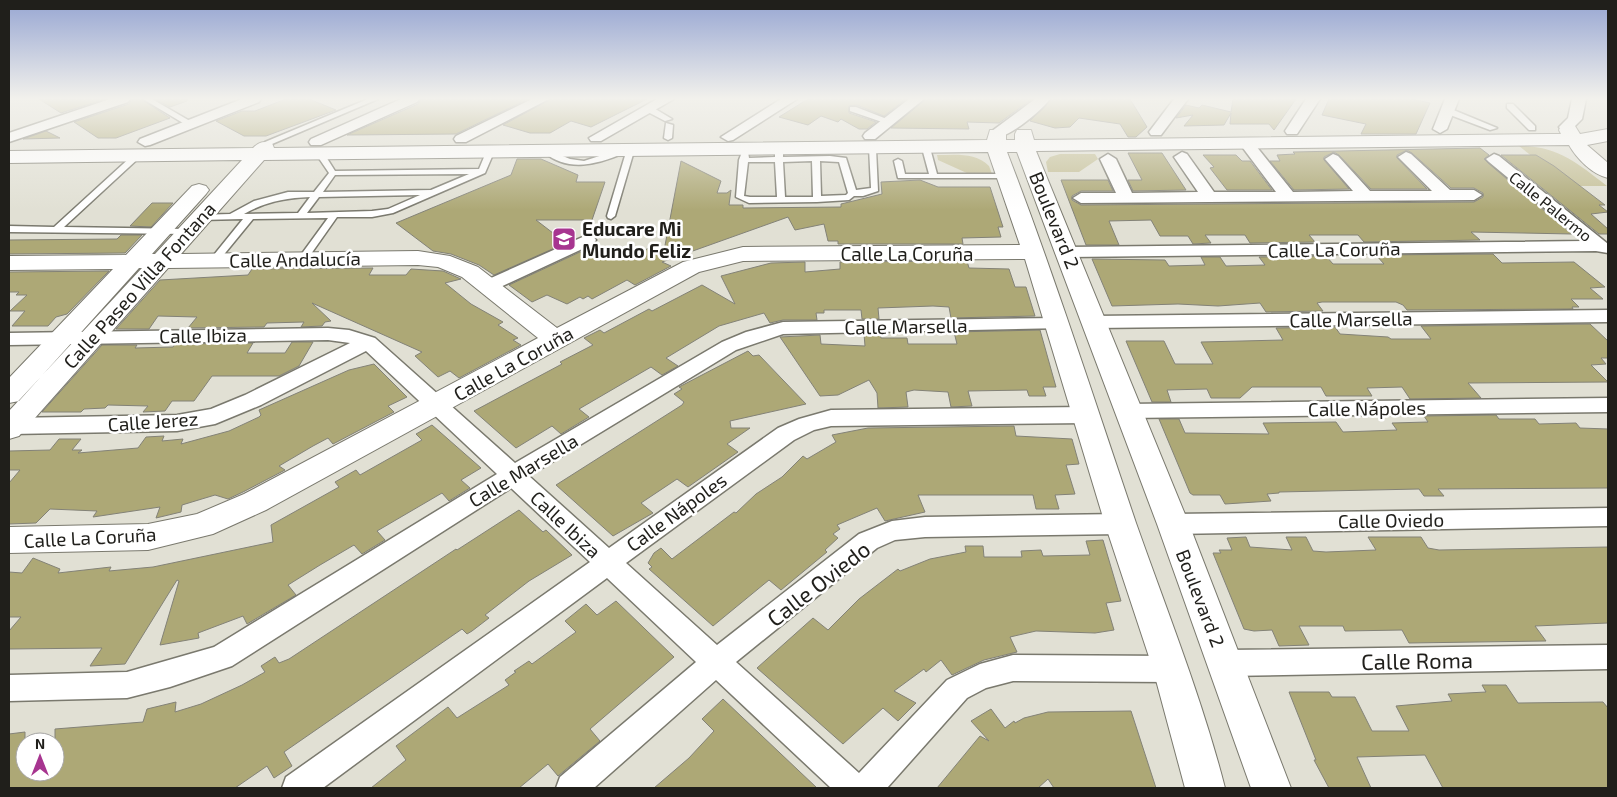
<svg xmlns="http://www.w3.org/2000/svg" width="1617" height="797" font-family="'Exo 2',sans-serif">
  <rect width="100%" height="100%" fill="#e1e0d4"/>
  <path fill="#c4bf96" d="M1519 146C1558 146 1577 163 1607 186H1569Z
    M1060 154H1095L1098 159 1079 172H1048L1046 162 1050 157Z
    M937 155C955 155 976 152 989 166L992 174H969L938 160Z"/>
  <path fill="#ada876" stroke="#838277" d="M39 99H105L61 113Z
    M132 99H141L170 118 116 138H98L74 122 129 104Z
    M155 99H187V101L170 107Z
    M286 99H309L336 110 266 136H244L216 121 242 111H255Z
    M421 99H528L456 134 347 135 418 104Z
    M551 99H647L591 127 571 121 550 133H530L503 125Z
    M808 99H906L884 116 857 105 849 106V113L876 122 867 129H859L841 119 838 122 821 116 808 125 779 117Z
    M926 99H1032L999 123 967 122 969 129 891 128Z
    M1052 99H1130L1147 127 1136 137H1128L1120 124 1079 118 1070 127 1055 128 1030 121Z
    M1233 99H1296L1274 130 1269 124H1230L1231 113 1224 125 1184 126 1193 115 1176 118 1186 105 1199 108 1202 105 1231 112Z
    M1329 99H1412L1430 103 1416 134H1361L1366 124 1322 115Z
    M46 131 60 138 23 139Z
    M1480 148 1489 155 1484 159 1488 163 1572 234 1471 232 1480 240 1364 242 1358 235H1309L1315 242 1250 243 1245 235H1205L1211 243 1193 244 1188 236H1160L1151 220 1109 221 1119 245H1086L1061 180H1108L1113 191H1081L1072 196V200L1081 205 1474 202 1483 197V193L1474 188H1451L1412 153 1407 150 1397 155V158L1427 189H1371L1339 155 1334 152 1324 157V160L1349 189 1294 190 1270 161H1280L1277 155 1295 154 1293 152Z
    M1128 153H1162L1186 190 1133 191 1128 180H1142Z
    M1203 155H1236L1242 161H1250L1272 190H1227L1210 168 1214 167Z
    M1501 155H1536L1554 166 1605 205H1599L1608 212 1591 214 1608 229V234H1599Z
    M517 159H541L578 175 576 182H605L592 220H536L566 243 494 275 479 265 451 254 433 251 396 223 511 175Z
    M681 161 721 181 717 193H727L731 190 729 205H743V208L841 207V204L882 194 881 182 920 180 938 187H990L1003 227H998L1001 237 962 238 963 244H838V241H828L824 224 795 230 788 217 662 262 671 266 635 285 627 280 592 299 588 296 583 299 580 297 567 304 547 295 532 302 509 285 580 252 590 254 598 259 617 250 632 256 649 248 663 256Z
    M152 203H173L151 227 130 226Z
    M121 235H142L125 253 9 254V240L117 239Z
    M1493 254 1502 263 1574 262 1605 287 1590 288 1603 299H1571L1579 307H1572L1573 309 1407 310 1403 305 1396 302H1322L1317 303 1323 311 1266 312 1260 303 1218 306 1178 304 1112 306 1092 259 1165 260 1169 266 1205 265 1201 257H1220L1226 266 1265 265 1259 257 1326 256 1333 264H1384L1376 255Z
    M967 261 969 268 1009 269 1015 287H1026L1035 316 951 318 949 307 933 306 878 308 879 319H862L861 310H824V313H816L817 320H783L770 323 764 313 719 326 666 358 678 366 662 375 651 367 579 409 589 417 561 434 552 426 516 448 474 411 562 364 560 362 593 345 584 338 600 330 604 333 649 309 652 311 702 285 735 304 721 276 771 263 805 262V272L840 269V262Z
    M373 268 369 275H406L411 269 443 271 461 279 445 283 471 304 503 322 498 325 518 338 513 340 521 345 459 378 450 371 438 377 415 356 422 352 312 303 331 321 325 322 322 326 301 327 304 322 267 323 264 327 188 328 197 317 158 316 149 329H116L160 280 248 275 252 269Z
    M109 271 67 314 56 317 48 326H12L25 311H10L27 295H16L19 292H9V272Z
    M1590 324 1608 341V358H1601L1606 364 1591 365 1608 382 1468 383 1481 398 1410 399 1402 387 1367 388 1372 396H1326L1321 387H1252L1240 398H1211L1207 389 1167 390 1171 402H1152L1126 341H1164L1175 364H1213L1201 342 1283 340 1276 328 1335 327 1340 334 1388 337 1391 339H1431L1421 326Z
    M1040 330 1056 387H1043L1046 396H1029L1027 390 968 391 972 406 951 407 948 392 914 390 906 392 908 407 878 408 877 393 869 380 838 395 820 396 780 337 820 335 821 344 865 346 864 334H880L881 338H907L908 344H957L954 332Z
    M292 342H313L299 366 279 376H212L194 401H172L165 411 143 412 148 406 108 405 105 408 84 409 81 412H42L102 345H137L135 348 173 347 175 344 253 343 247 353H285Z
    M748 351 753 356 759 355 806 404 730 421 731 428H750L727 444 738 452 688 487 677 479 641 503 653 513 613 536 556 485 682 405 684 402 674 394 682 389 679 387Z
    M374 364 407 397 388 406 394 412 333 444 328 438 313 446 279 466 285 470 243 492 228 499 215 495 182 505 181 512 156 518 160 507 93 517 97 511 50 509 36 523 9 524V483L20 470H9V451L50 450 59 439H81L72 450H82L78 453 138 448 146 437 164 436 162 441 183 439 181 444 229 431 259 417 261 415 259 410 349 370Z
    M1496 415 1499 419H1535L1539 424 1576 423 1580 428 1608 429V488L1438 489 1444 496H1424L1419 489 1279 492V493L1267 494 1271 501 1225 504 1220 495H1193L1190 493 1159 419H1179L1185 433 1269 434 1263 423 1336 422 1343 432 1397 430 1392 423 1428 422 1424 416Z
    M432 425 481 468 461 480 470 488 449 501 442 493 377 531 385 540 362 554 354 545 320 565 288 585 296 595 247 624 243 616 198 633 199 638 160 645 179 581 177 580 125 664 90 666 102 648 9 649V631L21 617H9V572L22 573 33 558 60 569 58 573 111 567 109 571 153 567 273 542 271 525 339 487 335 482 356 470 360 475 422 440 416 434Z
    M1014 426 1016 436 1072 439 1079 464 1066 465 1075 494 1055 495 1059 509H1036L1033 495H918L925 512 885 521 877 508 837 525 840 529 833 534 838 538 825 550 827 552 781 590 769 580 713 626 649 569 652 567 648 563 654 553 661 548 672 559 734 512 736 513 756 494 782 477 803 456 807 459 836 442 832 435 868 428Z
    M519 510 543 532 546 530 572 555 529 581 485 615 489 618 472 631 467 634 462 629 284 752 292 766 274 778 267 766 235 788H9V734L25 732V772H55V729L143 722 147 709 176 702 175 712 201 704 242 685 265 672 261 666 275 657 279 663 289 659 456 549 457 550Z
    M1246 537 1250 547 1292 550 1286 537H1306L1313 551 1326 552 1376 550 1368 537H1421L1428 548 1439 550 1608 547V623L1535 626 1546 641 1409 643 1402 630 1345 631 1343 626H1299L1309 645 1279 646 1272 630 1254 631 1244 629 1213 553H1221L1219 550H1232L1227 538Z
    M1103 540 1121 601 1106 603 1114 630 1095 633 1036 631 1010 637 1017 652 984 660 952 675 941 660 926 672 924 669 894 691 916 703 898 721 883 708 843 744 757 668 813 618 828 630 859 599 898 569 900 571 930 559 966 552 965 546H983L984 557H1022L1021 551 1041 550 1043 556 1090 555 1086 541Z
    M616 601 674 657 590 729 600 741 558 776 548 764 519 788H371L406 760 396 746 448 707 457 718 509 685 505 680 516 672 514 671 529 661 532 664 576 632 565 621 586 604 597 615Z
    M1482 685H1506L1518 703 1603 702 1608 708V788H1443L1425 755 1357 757 1371 788H1329L1314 760H1316L1289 692H1329L1332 697H1355L1372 731H1409L1396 706 1452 701 1448 694 1486 692Z
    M723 699 780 753 817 788H654L689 758 714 731 702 719Z
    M991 709 1005 728 1014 721 1015 723 1024 718 1048 712 1131 711 1156 788H1054L1048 779 1038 788H937L980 736 989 741 971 721Z"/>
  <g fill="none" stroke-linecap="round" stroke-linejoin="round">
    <g stroke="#7a796e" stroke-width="3">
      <path id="lane" d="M143 99H152L195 124 188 126Z
        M368 99H378L272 144 265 142Z
        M1507 104H1513L1535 126V130H1529L1507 108Z
        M646 107H652L672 119 665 121 646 111Z
        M850 107H856L892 121 885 123 850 111Z
        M1445 109H1451L1497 128 1490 130 1445 113Z
        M666 123 673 125 672 138 668 140 664 138Z
        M923 146 930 148 937 174H1008L1012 176 1008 178H898L894 161 898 159 902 161 905 174H929L922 148Z
        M869 147 876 149 878 191 863 196H854L849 200 817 202 749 203 736 197 739 160 742 152H748L749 158 775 157V153L779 151 783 153V157L830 156 846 158 856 190 871 188ZM812 161 813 197H785L783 162ZM820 161 839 162 848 193 846 195 821 196ZM748 162H775L777 197H750L744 196Z
        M621 149H624V153C598 164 568 173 544 152L548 150 570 159 584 161Z
        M627 149 634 151 615 216 611 219 608 218 607 216Z
        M487 150 494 152 485 173 393 213 372 217H337L306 261H300L298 259 328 218 253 219 217 263 214 264 209 261 243 219 200 220 196 217 197 215 230 214 254 201 288 192H314L329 173 316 154 317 152H323L335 171 479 169ZM469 174 431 190 323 192 335 175ZM420 195 388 209 372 211 307 213 319 197ZM310 197 298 213 244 214C265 202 285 198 310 197Z
        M134 154 141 156 64 227 186 229 190 232 189 234 9 232V226L54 227Z"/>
    </g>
    <g stroke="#7a796e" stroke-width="3">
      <path id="street" d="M110 99H130L128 102 9 142V133Z
        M242 99H261L259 102 150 145 145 146 138 142 140 139Z
        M401 99H419L417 102 321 145H311L309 142 311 139Z
        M532 99H549L466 142H456L454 139 456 136Z
        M657 99H674L601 141H591L589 138Z
        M781 99H797L733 140 728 141 721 137Z
        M909 99H924L875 139H865L863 136 865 133Z
        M1035 99H1050C1041 111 1006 141 992 137L990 134 992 131Z
        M1174 99H1188L1161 135H1151L1149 132Z
        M1306 99H1320L1297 134H1287L1285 131Z
        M1445 99H1459L1447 129 1440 133 1433 129Z
        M1572 99H1586L1582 119 1571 130H1561L1559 127 1568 118Z
        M1247 140 1252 141 1293 192 1353 191 1325 159 1333 154 1338 156 1370 191H1432L1398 157 1406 152 1411 154 1450 190H1474L1482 195 1474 200 1081 203 1073 198 1081 193H1116L1100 159 1108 154 1116 159 1132 193 1198 192 1174 157 1182 152 1187 154 1214 192H1276L1240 144Z
        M1494 154 1499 156 1608 244V253L1596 251 1068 257 1062 256 1059 252 1062 248 1068 247 1584 241 1489 162 1486 159Z
        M587 235 593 236 596 240 593 244 494 290H482L479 286 482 282Z
        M1608 310V322L1094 328 1087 326 1084 322 1087 318 1094 316Z
        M1057 318 1064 320 1067 324 1064 328 783 334 736 350 529 476 609 548 778 428 799 419 831 410 1087 407 1095 410 1098 415 1095 420 1087 423 831 426 814 430 794 440 626 563 717 645 859 534 892 521 925 517 1121 514 1130 517 1133 524 1130 531 1121 534 925 537 895 540 877 548 736 662 859 773 947 680 980 664 1013 655 1171 656 1181 660 1185 669 1181 678 1171 682 1013 681 986 688 967 698 887 788H831L716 680 594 788H556L560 777 696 662 607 578 323 788H282L286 777 590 562 511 488 232 666 170 687 127 698 9 701V675L127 672 214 647 497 474 366 351 261 405 215 424 177 431 11 434 9 433V419L11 418 177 415 211 409 245 395 350 343 328 340 9 345V333L328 328 349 330 375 338 515 463 722 342 746 332 783 322Z
        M1608 398V412L1127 418 1119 416 1116 411 1119 406 1127 404Z
        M1608 508V526L1173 534 1164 531 1161 524 1164 517 1173 514Z
        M1608 645V669L1226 676 1216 672 1212 663 1216 654 1226 650Z"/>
    </g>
    <g stroke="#7a796e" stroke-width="2">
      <path id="secondary" d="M1568 124 1575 126 1580 134 1608 129V141L1587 145 1608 163V178C1592 174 1577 159 1569 145L1036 151 1189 524 1291 788H1251L1157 524 1017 152H1007C1054 274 1094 399 1136 523 1167 611 1202 698 1225 788H1185L1153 669 1105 524 1025 259 743 261 699 272 266 510 213 534 148 550 9 553V527L148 524 197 514 244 494 538 338 462 277 438 267 418 265 168 268 19 436 9 439V411L142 268H139L19 401 9 403V378L113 269 9 270V256L126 255 192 186 199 184 206 186 209 190 206 194 152 254H155L242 160 9 163V151L253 148C259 142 263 141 272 143L274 148 987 140 990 130H1004L1006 134V140H1015V134L1017 130H1031L1034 140 1550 134H1561L1559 130 1561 126ZM988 152 1020 245 743 247 683 262 557 328 478 267 450 256 418 251 181 254 264 160Z"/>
    </g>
    <use href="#lane" fill="#fff" fill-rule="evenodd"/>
    <use href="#street" fill="#fff" fill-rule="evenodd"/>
    <use href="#secondary" fill="#fff" fill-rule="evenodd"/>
  </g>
  <linearGradient id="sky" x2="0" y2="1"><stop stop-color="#97a6d2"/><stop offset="0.47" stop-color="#f2f1ec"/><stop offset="1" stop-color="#f2f1ec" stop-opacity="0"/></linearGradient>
  <rect width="1617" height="210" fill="url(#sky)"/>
  <defs>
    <g id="school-square" transform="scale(1.25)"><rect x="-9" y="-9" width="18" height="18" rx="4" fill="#a73590" stroke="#fff"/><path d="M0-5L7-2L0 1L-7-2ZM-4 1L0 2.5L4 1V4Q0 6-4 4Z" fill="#fff"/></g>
  </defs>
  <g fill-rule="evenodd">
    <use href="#school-square" x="564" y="239"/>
  </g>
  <g text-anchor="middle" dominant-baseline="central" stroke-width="5" stroke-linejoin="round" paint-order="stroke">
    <g font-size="16" fill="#201f1b" stroke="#fff">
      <text transform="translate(1551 206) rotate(39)">Calle Palermo</text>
    </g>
    <g font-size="19" fill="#201f1b" stroke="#fff">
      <text transform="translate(1055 220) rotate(68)">Boulevard 2</text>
      <text transform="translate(1334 249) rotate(-1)">Calle La Coruña</text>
      <text x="907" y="253">Calle La Coruña</text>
      <text transform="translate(295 259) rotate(-1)">Calle Andalucía</text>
      <text transform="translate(139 285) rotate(-48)">Calle Paseo Villa Fontana</text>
      <text transform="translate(1351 319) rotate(-1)">Calle Marsella</text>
      <text transform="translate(906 326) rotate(-1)">Calle Marsella</text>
      <text transform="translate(203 335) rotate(-1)">Calle Ibiza</text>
      <text transform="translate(513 363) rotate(-29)">Calle La Coruña</text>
      <text transform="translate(1367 408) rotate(-1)">Calle Nápoles</text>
      <text transform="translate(153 421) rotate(-4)">Calle Jerez</text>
      <text transform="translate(523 470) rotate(-31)">Calle Marsella</text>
      <text transform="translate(676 512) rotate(-36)">Calle Nápoles</text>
      <text transform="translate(1391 520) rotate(-1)">Calle Oviedo</text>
      <text transform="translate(566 524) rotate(43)">Calle Ibiza</text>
      <text transform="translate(90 537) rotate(-3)">Calle La Coruña</text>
      <text transform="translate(1201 598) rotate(69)">Boulevard 2</text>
    </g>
    <g font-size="19" font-weight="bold" fill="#201f1b" stroke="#fff" text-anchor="start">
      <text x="582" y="228">Educare Mi<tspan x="582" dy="22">Mundo Feliz</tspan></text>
    </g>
    <g font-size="22" fill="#201f1b" stroke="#fff">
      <text transform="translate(818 583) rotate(-38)">Calle Oviedo</text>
      <text transform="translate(1417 660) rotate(-1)">Calle Roma</text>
    </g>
  </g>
  <rect width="1617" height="797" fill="none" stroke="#201f1b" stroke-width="20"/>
  <g transform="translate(40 757)"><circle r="24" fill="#ffffff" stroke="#a6a5a4"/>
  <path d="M0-4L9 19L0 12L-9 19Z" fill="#a73590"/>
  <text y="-8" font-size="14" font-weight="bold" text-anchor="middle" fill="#201f1b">N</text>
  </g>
</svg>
